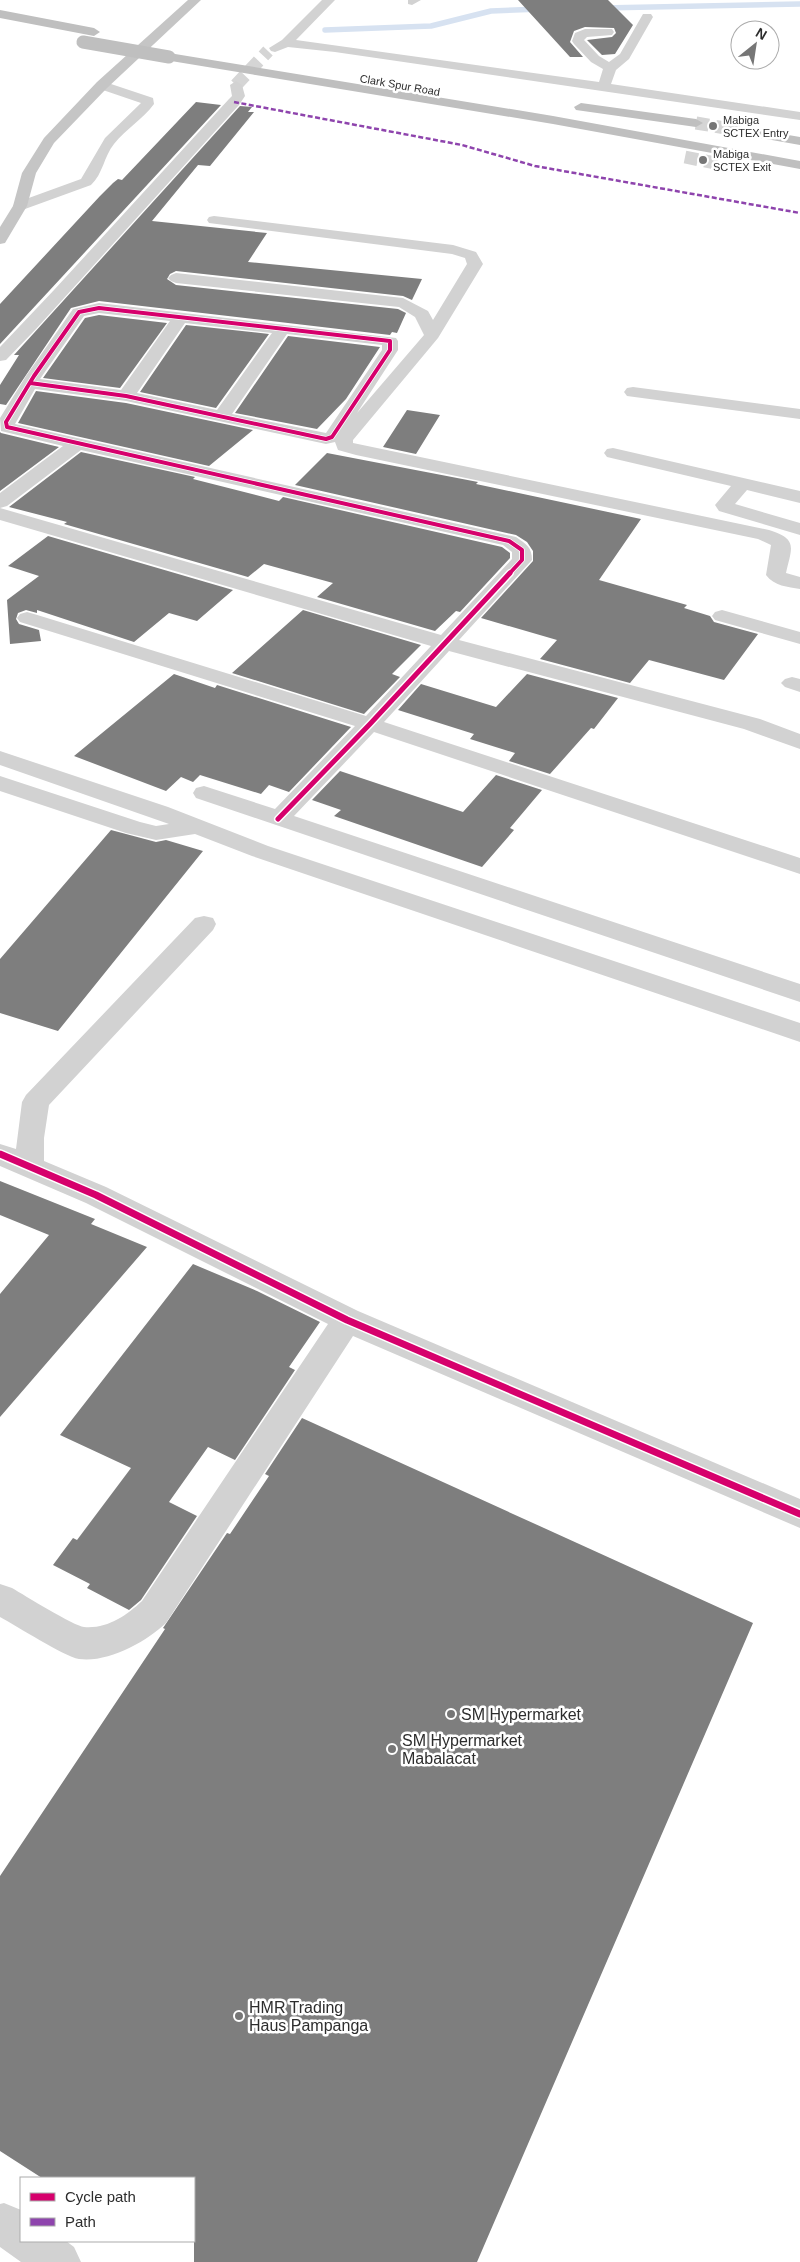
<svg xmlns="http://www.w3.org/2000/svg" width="800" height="2262" font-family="Helvetica,sans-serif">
  <rect width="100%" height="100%" fill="#fff"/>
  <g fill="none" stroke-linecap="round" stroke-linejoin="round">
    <path stroke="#d7e2f1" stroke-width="5.5" d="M602 8 800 4
      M325 30 431 26 491 11 541 9"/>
  </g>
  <path fill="#7e7e7e" d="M518 0H608L633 25 615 54 602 55 587 40 612 37 616 33 614 28 585 27 574 31 570 42 583 57H570Z
    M196 102 221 105 0 344V304L100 196 113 183 118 179 122 180Z
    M240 106 252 107 248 112H254L210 166 198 165 152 221 267 233 248 262 422 279 412 300 403 296 176 271 170 274 167 279 176 285 398 309 406 313 397 333 392 332 390 335 99 301 71 308 6 405 0 404V385L19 355H14Z
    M99 315 167 323 120 388 43 378 85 318Z
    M186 325 269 334 216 408 140 392Z
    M288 336 380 347 346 399 317 429 235 413Z
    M36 391 126 403 253 430 209 466 18 423Z
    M407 410 440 415 416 454 383 447Z
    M0 432 1 433 59 447 0 491Z
    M81 452 195 477 193 479 279 501 283 497 502 547 510 553V558L460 612 456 611 435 631 317 597 333 583 264 564 248 577 64 524 67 522 9 507Z
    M327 453 478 482 476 484 641 519 599 580 687 605 684 608 710 616 714 622 758 634 724 680 649 660 630 683 540 659 557 640 481 618 533 561V551L527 542 516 535 295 485Z
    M48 536 233 590 197 621 169 613 134 642 37 610V613L26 610 18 613 16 619 19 624 39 630 41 641 10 644 7 600 39 576 8 566Z
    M303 610 421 645 392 674 400 677 364 714 232 673Z
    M174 674 215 688 217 685 351 727 289 792 269 785 261 794 200 775 193 782 181 777 166 791 74 756Z
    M527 674 618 698 594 729 591 728 550 774 509 761 515 753 470 739 474 734 398 710 421 684 496 707Z
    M340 771 463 812 496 775 542 790 510 828 514 830 482 867 334 816 341 810 312 800Z
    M111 830 156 842 166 840 203 851 58 1031 0 1013V959Z
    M0 1181 95 1219 91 1224 147 1247 0 1417V1294L49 1235 0 1215Z
    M193 1264 257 1291 320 1322 289 1367 295 1370 235 1460 208 1447 169 1502 197 1516 141 1600 129 1610 87 1588 90 1584 53 1565 73 1538 77 1540 131 1468 60 1435Z
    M302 1418 753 1623 477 2262H194V2178H42L0 2151V1876L165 1629 163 1628 227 1533 230 1534 269 1476 265 1474Z"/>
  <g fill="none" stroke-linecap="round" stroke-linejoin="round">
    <path stroke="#d5d5d5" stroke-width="13" stroke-dasharray="13 7" stroke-linecap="butt" d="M236 85 268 51"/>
    <path stroke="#d5d5d5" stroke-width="13" stroke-dasharray="13 7" stroke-linecap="butt" d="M696 123 731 129
      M685 157 720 164"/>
    <path fill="#d2d2d2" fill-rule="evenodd" d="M322 0H335L296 40 599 82 603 69 591 62 574 44 572 41 575 33 585 29H612L614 32 612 35 587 37 584 40 599 56 609 62 620 54 643 14H651L653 17 629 59 616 70 611 84 800 112V120L335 52 288 47 275 52 271 51 269 48 282 40Z
      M408 0H421L412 5 408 4Z
      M102 81 153 98 154 104C143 119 126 129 114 144 104 156 103 174 91 185L25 209H15L13 206 15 203 81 179 105 138 141 103 97 88 96 85Z
      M236 81 242 85 245 96 239 105 36 329 6 360 0 361V347L54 290 229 99 232 96 230 85Z
      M214 216 453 245 476 252 483 264 438 338 353 440V443L769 530C798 539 792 547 786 573L800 577V589C788 587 774 586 766 575L771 545 758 539 356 455 338 450 335 442 326 444 126 401 35 389 15 424 516 537C526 544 532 547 532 560L459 640 760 719 800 734V749L744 729 449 651 384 722 800 858V874L374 732 294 816 800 984V1002L196 798 193 793 196 788 204 786 275 809 355 726 20 622 17 618 20 614 27 612 34 614 366 716 431 646 0 520V508L441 635 512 559V552L503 545 81 450 7 506 0 508V493L63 446 1 431 0 418 26 376 73 309 99 303 396 338 398 341V350L357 413 424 335 415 317 399 307 176 283 171 281 168 278 171 275 176 273 403 298 428 311 433 320 467 264 465 258 452 254 209 223 207 220 209 217ZM99 313 170 321 121 390 40 379 84 316ZM185 323 272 333 217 410 137 393ZM287 334 382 345V350L326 433 232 414Z
      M633 387 800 409V419L627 396 624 392 627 388Z
      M613 448 800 491V503L747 490 735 504 800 523V535L719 511 715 505 731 486 607 457 604 453 607 449Z
      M722 610 800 632V644L715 620 712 616 715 612Z
      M792 677 800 679V692L785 687 781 683 785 679Z
      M0 751 168 807 268 846 800 1023V1042L252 856 195 834 156 840 126 833 0 791V776L140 822 156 826 169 824 0 765Z
      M204 916 213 918 216 924 213 930 49 1105 44 1138V1161L106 1187 358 1311 800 1499V1528L353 1336 166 1623C146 1642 108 1663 79 1659 63 1656 17 1626 0 1617V1584L12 1588C24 1595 74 1626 84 1627 107 1629 126 1616 142 1601L328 1324 86 1203 0 1166V1144L16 1149 22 1102 26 1095 195 918Z
      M4 2203 21 2210V2241H66L74 2247 81 2262H21L0 2247V2204Z"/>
    <path fill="#c5c5c5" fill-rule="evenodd" d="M188 0H201L107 88 54 143 36 173 27 206 5 243 0 244V227L13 206 22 173 44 138 97 82Z"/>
    <path fill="#bfbfbf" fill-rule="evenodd" d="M0 10 94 28 100 32 94 36 0 18Z
      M169 53 553 116 800 161V169L553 124 165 60 163 57Z
      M581 103 696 119 703 123 696 127 576 110 574 107Z
      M731 125 800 137V145L726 132 724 129Z"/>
    <path stroke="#bfbfbf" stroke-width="13" d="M83 42 169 57"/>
    <path stroke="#8e44ad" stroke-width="2.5" stroke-dasharray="5 2.5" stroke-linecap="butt" d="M234 102 462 145 535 166 800 213"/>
    <g stroke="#fff" stroke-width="5.5">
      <path id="cycleway-far2" d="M30 383 126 396 326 439 332 437 390 350V341L99 308 79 312 34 376 6 422 7 427 509 541 522 550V560L509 574"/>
    </g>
    <g stroke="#fff" stroke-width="8">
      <path id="cycleway-far1" d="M278 819 370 724 510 573"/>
    </g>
    <g stroke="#fff" stroke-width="10">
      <path id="cycleway" d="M0 1154 96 1195 347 1320 800 1514"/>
    </g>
    <use href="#cycleway-far2" stroke="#d6006c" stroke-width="4"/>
    <use href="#cycleway-far1" stroke="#d6006c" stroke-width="5"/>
    <use href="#cycleway" stroke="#d6006c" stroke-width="7"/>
  </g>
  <g fill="#767676" stroke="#fff" stroke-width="2">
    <circle cx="713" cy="126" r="5"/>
    <circle cx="703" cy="160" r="5"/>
    <circle cx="451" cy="1714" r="5"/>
    <circle cx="392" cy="1749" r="5"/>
    <circle cx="239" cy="2016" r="5"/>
  </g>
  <g text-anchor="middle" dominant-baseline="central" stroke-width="5" stroke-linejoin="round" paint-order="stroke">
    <g font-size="11" fill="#2d2d2d" stroke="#fff">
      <text transform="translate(400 85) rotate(10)">Clark Spur Road</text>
    </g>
    <g font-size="11" fill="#2d2d2d" stroke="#fff" text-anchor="start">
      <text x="723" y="120">Mabiga<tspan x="723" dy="13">SCTEX Entry</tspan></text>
      <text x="713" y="154">Mabiga<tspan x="713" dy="13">SCTEX Exit</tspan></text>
    </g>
    <g font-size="16" fill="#2d2d2d" stroke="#fff" text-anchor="start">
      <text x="461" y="1714">SM Hypermarket</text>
      <text x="402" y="1740">SM Hypermarket<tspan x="402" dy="18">Mabalacat</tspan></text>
      <text x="249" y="2007">HMR Trading<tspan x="249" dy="18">Haus Pampanga</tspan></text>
    </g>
  </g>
  <rect x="20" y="2177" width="175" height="65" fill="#ffffff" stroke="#ababab"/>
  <rect x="30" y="2193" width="25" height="8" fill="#d6006c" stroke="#ababab"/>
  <text x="65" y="2202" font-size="15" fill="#2d2d2d">Cycle path</text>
  <rect x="30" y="2218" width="25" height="8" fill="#8e44ad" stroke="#ababab"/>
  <text x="65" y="2227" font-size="15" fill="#2d2d2d">Path</text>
  <g transform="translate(755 45) rotate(30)"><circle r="24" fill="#ffffff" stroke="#ababab"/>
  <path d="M0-4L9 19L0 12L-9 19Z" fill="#767676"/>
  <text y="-8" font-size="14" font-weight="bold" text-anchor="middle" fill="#2d2d2d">N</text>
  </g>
</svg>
